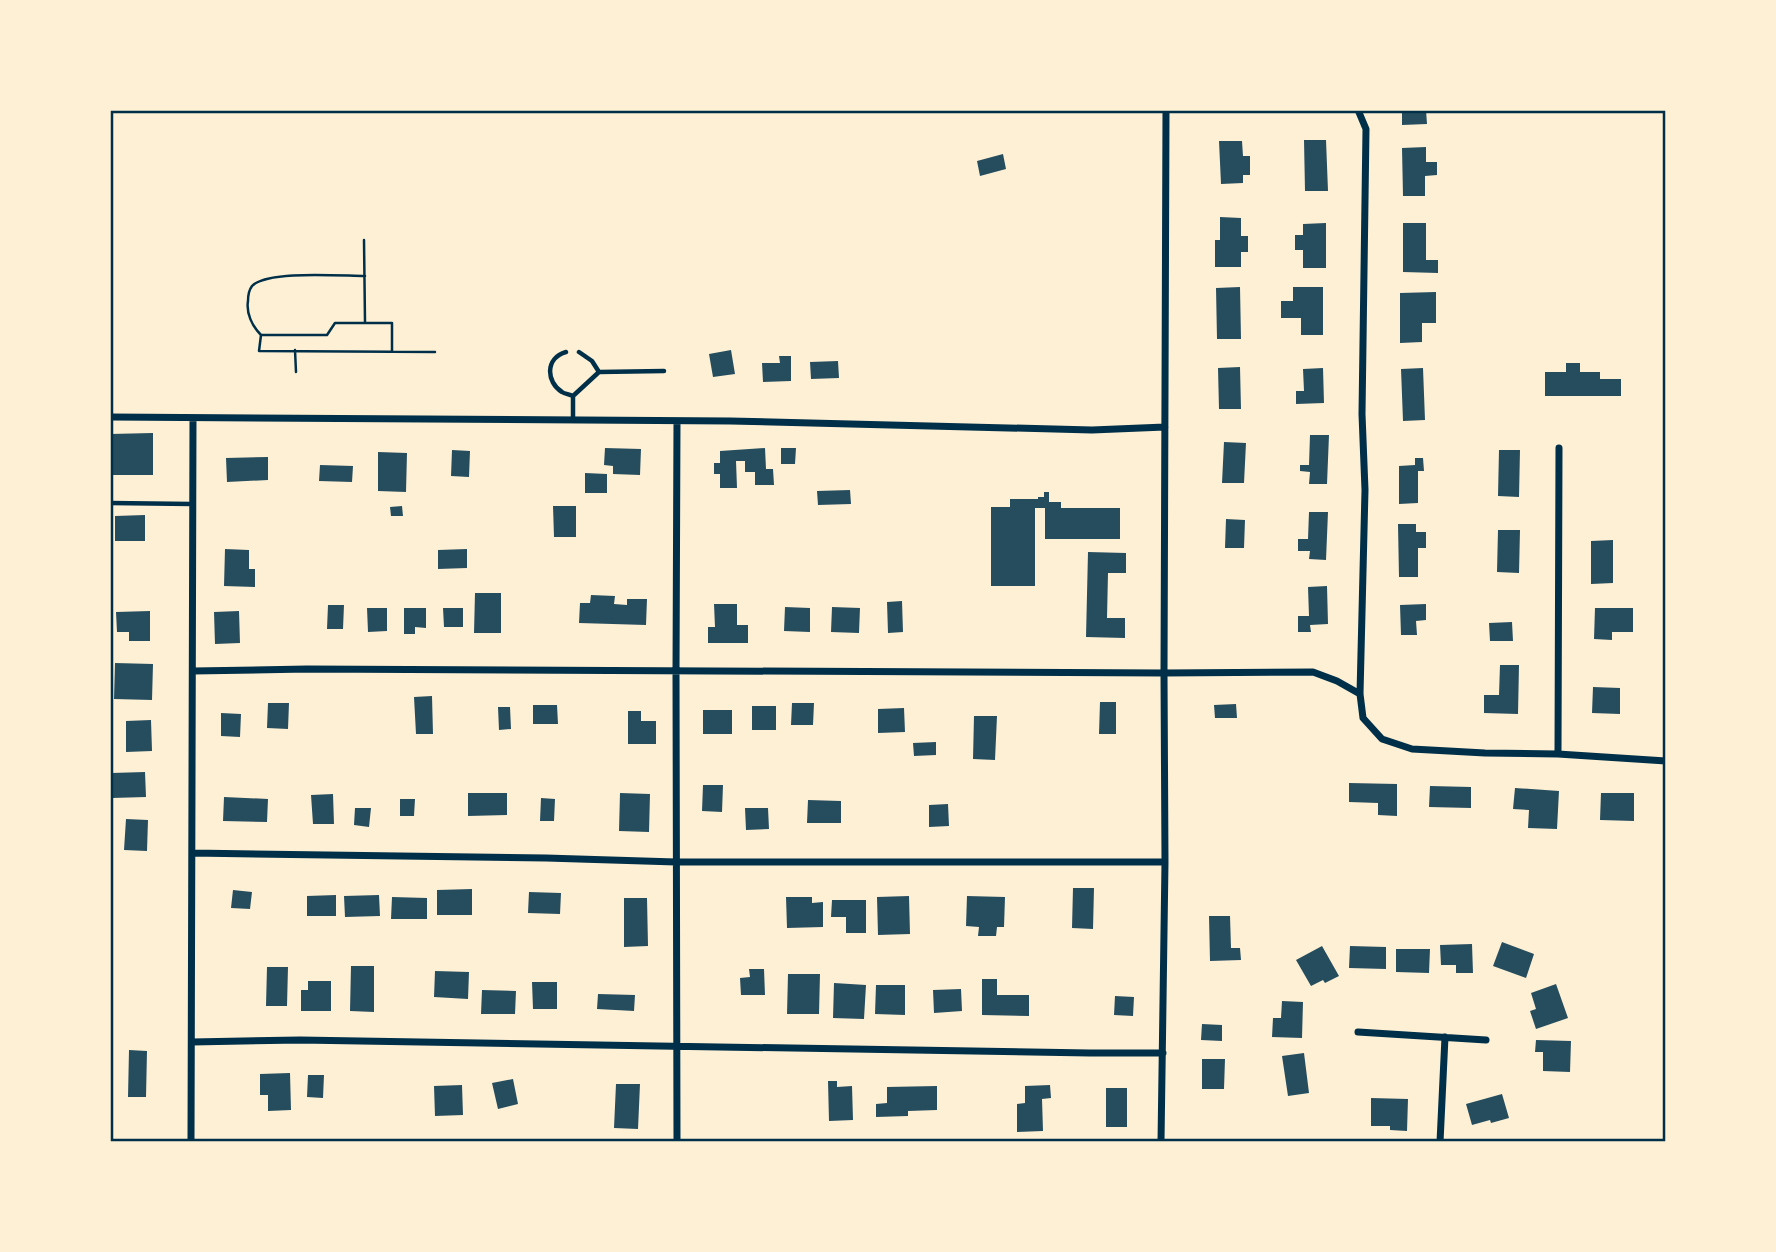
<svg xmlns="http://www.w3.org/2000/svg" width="1776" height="1252" font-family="'Sofia Sans Condensed',sans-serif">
  <rect width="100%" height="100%" fill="#fdf0d5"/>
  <path fill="#264d5e" d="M1402 110H1426L1427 124 1402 125Z
    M1304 140H1326L1328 191H1305Z
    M1219 141H1242L1243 156H1250V175H1243V183L1221 184Z
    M1426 147V162H1437V175L1425 176V196H1403L1402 148Z
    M1003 154 1006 169 980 176 977 161Z
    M1220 217 1241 218V236H1248V252H1241V267H1215V240H1220Z
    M1326 223V268H1303V250H1295V235H1303V224Z
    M1403 223H1426V260H1438V273L1403 272Z
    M1240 287 1241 339H1217L1216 288Z
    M1293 287H1323V335H1301V318H1281V301H1293Z
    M1436 292V323H1422V342L1400 343V293Z
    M731 350 735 374 713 377 709 354Z
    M779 356H791V381L763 382 762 363H780Z
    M838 361 839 378 811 379 810 362Z
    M1566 363H1580V372H1600V379H1621V396H1545V372H1566Z
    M1240 367 1241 409H1219L1218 368Z
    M1323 368 1324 403 1296 404V391H1304L1303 369Z
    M1423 368 1425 420 1403 421 1401 369Z
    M153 433V475H110V434Z
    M1310 435H1329L1327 484H1309L1310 472 1300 471V465H1309Z
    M1224 442 1246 443 1244 483H1222Z
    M605 448 641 449 640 475 613 474V466L604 465Z
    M765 448 766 469H773L774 485H755V472H745V461H736L737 488H720V474H714V463H720V451Z
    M781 448H796L795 464H781Z
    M452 450 470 451 469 477 451 476Z
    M1499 450H1520L1519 497 1498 496Z
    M378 452 407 453 406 492 378 491Z
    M268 457V480L227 482 226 458Z
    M1415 458H1423L1424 471H1418V503L1399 504V466L1415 465Z
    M320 465 353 466 352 482 319 481Z
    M585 473 607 474V493H585Z
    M850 490 851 504 818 505 817 491Z
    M1044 492H1049V502H1061V508H1120V539H1045V508H1035V586H991V507H1010V499H1038V497H1044Z
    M402 506 403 516H391L390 507Z
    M553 506H576V537H554Z
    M1309 512H1328L1326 560 1309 559 1310 551H1298V539H1308Z
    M145 515V541H115V516Z
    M1226 519 1245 520 1244 548H1225Z
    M1398 524H1416V532H1426V548H1418V577H1399Z
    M1498 530H1520L1519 573 1497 572Z
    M1613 540V583L1591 584V541Z
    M225 549 249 550V569H255V587L224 586Z
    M467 549V568L438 569V550Z
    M1088 552 1126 553V573H1108L1107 618H1125V638L1086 637Z
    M1327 586 1328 624 1310 625 1311 632H1298V616H1309L1308 587Z
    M475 593H501V633H474Z
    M591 595 615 596 614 604 627 605V599H647L646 625 579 623 580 603H590Z
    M902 601 903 632 888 633 887 602Z
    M714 604H737V625H748V643H708V627H715Z
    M1426 604V620L1416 621 1417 635H1401L1400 605Z
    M328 605H344L343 629H327Z
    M785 607 810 608V632L784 631Z
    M832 607 860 608 859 633 831 632Z
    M367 608H387V631L368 632Z
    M404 608H426V628L415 627V634H404Z
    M443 608H463V627H444Z
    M1595 608H1633V632H1612V640L1594 639Z
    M150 611V641H129V632H117L116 612Z
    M239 611 240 643 215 644 214 612Z
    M1512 622 1513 641H1490L1489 623Z
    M115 663 153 664 152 700 114 699Z
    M1500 665H1519L1518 714 1484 713V695H1499Z
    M1593 687 1620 688V714L1592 713Z
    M432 696 433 734H416L414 697Z
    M1100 702H1116V734H1099Z
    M268 703H289L288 729 267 728Z
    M792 703H814L813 725H791Z
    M1236 704 1237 718H1215L1214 705Z
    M533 705H557L558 724H533Z
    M752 706H776V730H752Z
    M498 707H510L511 729 499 730Z
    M904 708 905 732 878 733V709Z
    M703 710H732V734H703Z
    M628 711H641V721H656V744H628Z
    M221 713 241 714 240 737 221 736Z
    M974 716H997L995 760 973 759Z
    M151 720 152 751 126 752V721Z
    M936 742V755L914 756 913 743Z
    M145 772 146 797 112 798 111 773Z
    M1349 783 1397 784V816L1378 815V803L1349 802Z
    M703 785H723L722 812 702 811Z
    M1430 786 1471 787V808L1429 807Z
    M1515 788 1559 791 1557 829 1528 828 1529 810 1513 809Z
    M468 793H507V815L468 816Z
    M620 793 650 794 649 832 619 831Z
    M1601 793H1634V821L1600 820Z
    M333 794 334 824H313L311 795Z
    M224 797 268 799 267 822 223 821Z
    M541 798 555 799 554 821H540Z
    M400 799H415L414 816H400Z
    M808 800 841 801V823H807Z
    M948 804 949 826 929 827V805Z
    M355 808H371L369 827 354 825Z
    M745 808H768L769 829 746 830Z
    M126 819 148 820 147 851 124 850Z
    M1073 888H1094L1093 929 1072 928Z
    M472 889V915H437V890Z
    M233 890 252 892 250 909 231 908Z
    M529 892 561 893 560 914 528 913Z
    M336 895V916H307V896Z
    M379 895 380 916 345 917 344 896Z
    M909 896 910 934 878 935 877 897Z
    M967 896 1005 897 1004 927H997L996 936H978L979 927 966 926Z
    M392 897 427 898V919H391Z
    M786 897H812V903L823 902V927L787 928Z
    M624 898H647L648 946 624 947Z
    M832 900H866V933H846V917H831Z
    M1209 916H1230L1231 948H1240L1241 960 1210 961Z
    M1502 942 1534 954 1526 978 1493 966Z
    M1472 944 1473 973H1456V965H1441L1440 945Z
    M1322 946 1339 976 1325 983 1323 980 1311 986 1296 960Z
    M1350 946 1386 947V969L1349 968Z
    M1396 949H1430L1429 973 1396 972Z
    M351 966H374V1012L350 1011Z
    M267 967H288L287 1006H266Z
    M749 969H764L765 995H741L740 978 750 977Z
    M435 971 469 972 468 999 434 997Z
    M788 974H820L819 1014H787Z
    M982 979H997V995H1029V1016L982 1015Z
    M308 981H331V1011H301V990H308Z
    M532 982H557V1009H533Z
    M834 983 866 985 864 1019 833 1018Z
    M1556 984 1568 1018 1536 1029 1530 1011 1536 1009 1531 993Z
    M876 985H905V1015L875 1014Z
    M961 989 962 1011 934 1013 933 990Z
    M482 990 516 991 515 1014H481Z
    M598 994 635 995 634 1011 597 1009Z
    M1115 996 1134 997 1133 1016 1114 1015Z
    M1282 1001 1303 1002 1302 1038 1272 1037 1273 1018H1281Z
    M1202 1024 1222 1025V1041L1201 1040Z
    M1536 1040 1571 1041 1570 1072 1543 1071V1052H1535Z
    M129 1050 147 1051 146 1097H128Z
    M1304 1053 1309 1093 1288 1096 1282 1056Z
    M1202 1059H1225L1224 1089H1202Z
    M290 1073 291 1110 268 1111V1095H260V1074Z
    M308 1075H324L323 1098 307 1097Z
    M513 1079 518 1104 498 1109 492 1083Z
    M828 1081H837V1087L852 1086 853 1120 829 1121Z
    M616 1084H640L638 1129 614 1128Z
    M462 1085 463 1115 435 1116 434 1086Z
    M1050 1085 1051 1098 1042 1099 1043 1131 1017 1132V1104L1025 1103V1086Z
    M937 1086V1110L908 1111V1116L876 1117V1104L887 1103V1087Z
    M1106 1088H1127V1127H1106Z
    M1502 1094 1509 1118 1491 1123 1490 1120 1472 1125 1466 1104Z
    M1371 1098 1408 1099 1407 1131 1390 1130V1126H1371Z"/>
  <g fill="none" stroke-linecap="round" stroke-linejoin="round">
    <path stroke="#003049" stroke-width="2.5" d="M364 240 365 322
      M365 276C342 276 267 270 252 286 249 290 248 296 248 301 246 313 252 326 261 335H327L335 323H392V351
      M261 335 259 351 435 352
      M295 350 296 372"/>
    <path stroke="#003049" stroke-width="4.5" d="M566 352C545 358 546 382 562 392 565 394 569 394 573 396
      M579 352 592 361 599 372
      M573 420V396L599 372 664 371
      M110 503 192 504"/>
    <path stroke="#003049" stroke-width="7" d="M1358 110 1366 129 1362 414 1365 490 1360 694 1363 718 1382 739 1412 749 1485 753 1558 754 1666 761
      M110 417 730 421 1092 430 1165 427
      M193 671 307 669 1164 673 1313 672 1337 681 1360 694
      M1558 754 1559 448
      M192 853 546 858 676 862H1165
      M1358 1032 1486 1040
      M192 1042 300 1040 1090 1053H1163
      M191 1142 193 418
      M677 1142 676 672 677 421
      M1161 1142 1165 862 1164 673 1166 110
      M1440 1142 1445 1037"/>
  </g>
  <rect width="1776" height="1252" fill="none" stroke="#fdf0d5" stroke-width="224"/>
  <rect x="112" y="112" width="1552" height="1028" fill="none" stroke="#003049" stroke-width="2.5"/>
</svg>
